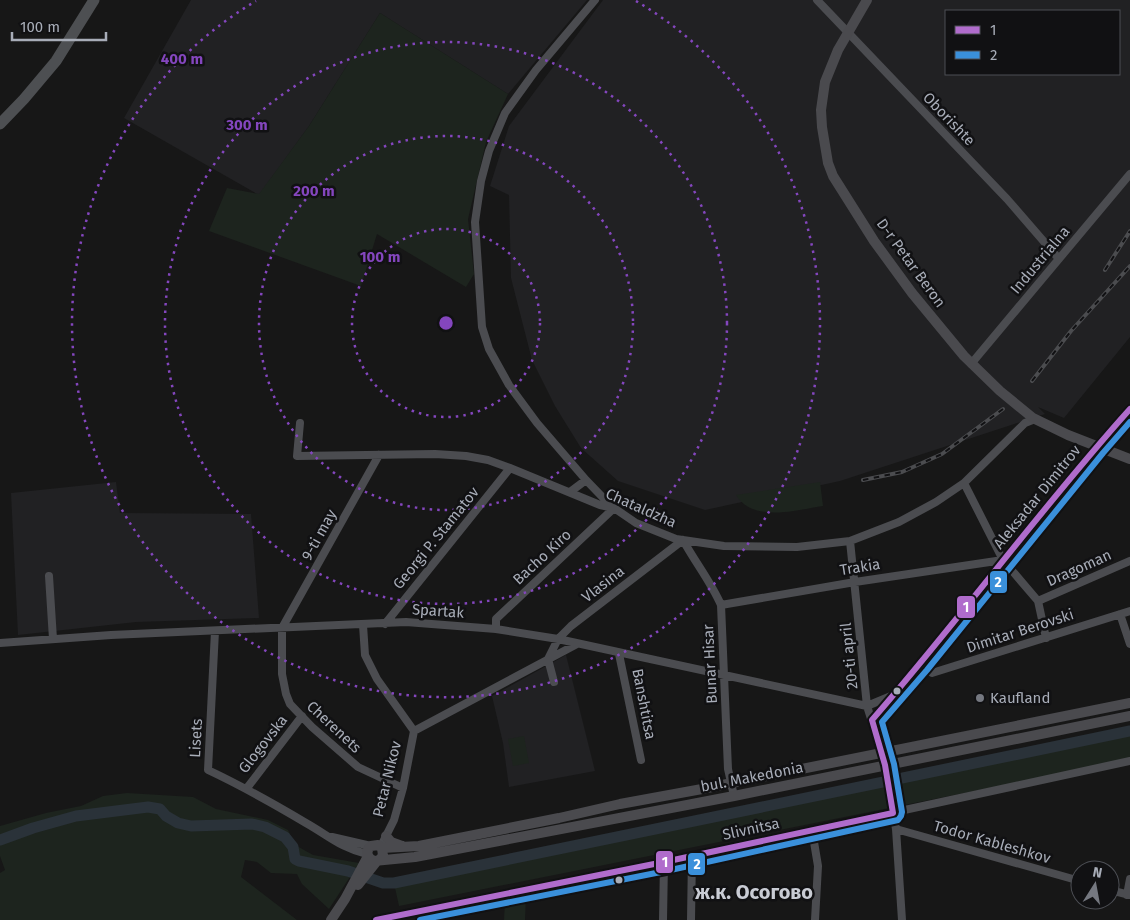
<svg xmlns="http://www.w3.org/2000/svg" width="1130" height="920" font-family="'Fira Sans',sans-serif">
  <rect width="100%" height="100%" fill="#171717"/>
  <path fill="#212123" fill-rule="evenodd" d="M191 0H587L508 94 380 13 309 126 259 195 124 118Z
    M603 0H1130V337L1064 418 1038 407 1045 414 840 481 705 510 618 481 581 448 555 406 532 360 511 278 509 195 490 186 509 126ZM946 11H1119V74H946Z
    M116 482 120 513 251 514 259 618 136 622 18 635 11 493Z
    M566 655 595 771 509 787 503 743 492 696Z"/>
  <path fill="#1d241e" d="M380 13 508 94 486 142 468 219 474 274 466 287 377 234 361 286 209 231 227 188 259 194 309 126Z
    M820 482 823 506C797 510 753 523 736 495Z
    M1130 731V760L399 906 394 883Z
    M524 736 529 763 513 766 508 739Z
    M127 793 193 797 216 809 268 820 288 830 295 845 313 855 359 863 329 909 302 884 297 874 271 873 257 862 245 860 241 877 297 920H0V873L5 870 0 856V826L46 813 81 806 103 796Z
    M526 895 525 920H504L505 900Z"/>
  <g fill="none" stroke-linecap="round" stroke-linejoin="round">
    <path stroke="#2a3239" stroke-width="11" d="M0 840 33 828 76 816 148 807 160 809 166 816 178 823 191 826 252 824 265 827 285 837 293 847 295 859 299 861 348 871 383 883H394L1130 731"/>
    <path stroke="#4b4c50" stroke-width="8" d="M595 0 536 70 505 113 489 151 481 181 475 222 482 327 489 349 509 385 537 423 586 480 612 507
      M817 0 1007 199 1059 259
      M971 364 1130 174
      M300 423 297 456 435 454 466 456 488 460 510 468 600 505 614 508 636 523 676 539 724 546 797 547 850 541 899 522 936 502 964 483 1025 423 1035 419
      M379 455 282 628V674L286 694 290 704 312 727 358 767 403 788
      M964 483 1003 560 1038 601 1046 638
      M570 492 586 480
      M850 541 867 706 882 753 896 829 902 920
      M49 576 53 639
      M1038 601 1130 561
      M721 605 855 582 1003 560
      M1120 614 1130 644
      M385 624 510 468
      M363 625 365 655 377 679 414 731
      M496 629V619L614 508
      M215 631 208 770C242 786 274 804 306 823 329 836 341 848 367 854
      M0 643 111 635 406 622 496 629 558 639 867 706
      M619 654 641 760
      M548 659 558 639 571 626 683 540C695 562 711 582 721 605L728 769 734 796
      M548 659 554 682
      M920 665 932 673 1130 611
      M867 706 891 696
      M872 720 920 665 1096 447 1130 409
      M414 731 577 644
      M247 788 302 716
      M896 829 1080 881
      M812 830 818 866 815 920
      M332 837 371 846
      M381 846 394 820 403 788 414 731
      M1110 890 1130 895
      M1127 895 1130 879
      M376 920 688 857 1130 761
      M663 920 664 862
      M691 920 692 856"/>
    <path stroke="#4a4a4e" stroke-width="10" d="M867 0 838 50 825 82 821 110 822 127 828 163 833 176 874 241 912 293 964 356 1000 391 1033 418 1068 435 1130 459
      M386 836 391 842 402 846
      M382 848 419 846 559 818 620 804 702 789 1130 703
      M379 860 383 856 382 848 378 845 371 846C365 851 367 858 374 861L415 857 734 796 1130 716
      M358 885 377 861
      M331 920 345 899 368 856"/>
    <path stroke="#4d4f52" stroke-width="11" d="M0 124 24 99 56 61 94 0"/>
    <g stroke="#4b4c4f" stroke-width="4">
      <path id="rail" d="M1105 270 1130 231
        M1032 381 1071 331 1130 266
        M863 480 902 472 942 454 1003 409"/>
    </g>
    <use href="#rail" stroke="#111113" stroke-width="2" stroke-dasharray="5.5" stroke-linecap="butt"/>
    <g stroke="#111113" stroke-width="10">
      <path id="bus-1" d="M376 920 664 862 893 813 885 765 872 720C961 618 1040 509 1130 409"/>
    </g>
    <g stroke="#111113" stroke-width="10">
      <path id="bus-2" d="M420 920 666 871 898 820 901 816 902 812 894 764 882 722 927 670 1103 453 1130 422"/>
    </g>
    <use href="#bus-1" stroke="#b06ccc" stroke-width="6"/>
    <use href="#bus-2" stroke="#3a90db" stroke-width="6"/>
  </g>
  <g fill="none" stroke="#8446be" stroke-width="2.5" stroke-dasharray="2.5 5">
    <circle cx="446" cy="323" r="94"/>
    <circle cx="446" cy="323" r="187"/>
    <circle cx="446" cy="323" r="281"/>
    <path d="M636 1A374 374 0 1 1 256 1"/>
  </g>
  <g fill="#a8adb8" stroke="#111113" stroke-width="2">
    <circle cx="897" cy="691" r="4.5"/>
    <circle cx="619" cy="880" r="4.5"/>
  </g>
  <circle fill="#757880" stroke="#111113" stroke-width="2" cx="980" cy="698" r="5"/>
  <g text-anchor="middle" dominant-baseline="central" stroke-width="5" stroke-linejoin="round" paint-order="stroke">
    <g font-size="15" fill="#a8adb8" stroke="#111113">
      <text transform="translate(949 119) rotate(46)">Oborishte</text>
      <text transform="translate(1040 260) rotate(-50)">Industrialna</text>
      <text transform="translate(911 263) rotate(54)">D-r Petar Beron</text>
      <text transform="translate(1037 497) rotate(-51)">Aleksadar Dimitrov</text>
      <text transform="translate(641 508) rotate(24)">Chataldzha</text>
      <text transform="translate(319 535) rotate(-61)">9-ti may</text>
      <text transform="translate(436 538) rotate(-51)">Georgi P. Stamatov</text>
      <text transform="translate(542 557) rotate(-43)">Bacho Kiro</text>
      <text transform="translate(860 567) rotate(-9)">Trakia</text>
      <text transform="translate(1079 568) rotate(-24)">Dragoman</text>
      <text transform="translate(603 584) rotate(-38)">Vlasina</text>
      <text transform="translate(438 611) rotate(4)">Spartak</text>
      <text transform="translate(1020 631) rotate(-18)">Dimitar Berovski</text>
      <text transform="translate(849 656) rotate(-96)">20-ti april</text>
      <text transform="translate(710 664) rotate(-93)">Bunar Hisar</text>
      <text transform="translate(644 704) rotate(79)">Banshtitsa</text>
      <text transform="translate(334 727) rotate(43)">Cherenets</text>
      <text transform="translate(196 738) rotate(-87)">Lisets</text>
      <text transform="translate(263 744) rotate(-52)">Glogovska</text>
      <text transform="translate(752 777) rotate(-11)">bul. Makedonia</text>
      <text transform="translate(387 779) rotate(-76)">Petar Nikov</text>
      <text transform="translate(751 829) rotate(-12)">Slivnitsa</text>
      <text transform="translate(992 842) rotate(16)">Todor Kableshkov</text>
    </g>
    <g font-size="15" fill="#a8adb8" stroke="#111113" text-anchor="start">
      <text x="990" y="698">Kaufland</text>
    </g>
    <g font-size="20" font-weight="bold" fill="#c9ccd4" stroke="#111113">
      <text x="754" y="892">ж.к. Осогово</text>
    </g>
  </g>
  <circle cx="446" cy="323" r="8" fill="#8446be" stroke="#111113" stroke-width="2.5"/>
  <g font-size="15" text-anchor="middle" font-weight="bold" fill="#8446be" stroke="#111113" stroke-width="5" stroke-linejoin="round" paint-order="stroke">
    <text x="182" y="64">400 m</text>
    <text x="247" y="130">300 m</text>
    <text x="314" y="196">200 m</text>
    <text x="380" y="262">100 m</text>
  </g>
  <g stroke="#111113" stroke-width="2">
    <rect x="989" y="570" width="19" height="24" rx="5" fill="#3a90db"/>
    <rect x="956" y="595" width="20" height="24" rx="5" fill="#b06ccc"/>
    <rect x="655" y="850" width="19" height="24" rx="5" fill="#b06ccc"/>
    <rect x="687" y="852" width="19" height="24" rx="5" fill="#3a90db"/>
  </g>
  <g font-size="14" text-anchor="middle" font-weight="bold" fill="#fff">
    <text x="998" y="587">2</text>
    <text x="966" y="612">1</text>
    <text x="665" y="867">1</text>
    <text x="697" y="869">2</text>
  </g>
  <rect x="945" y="10" width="175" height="65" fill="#111113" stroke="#4d4f55"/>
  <rect x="955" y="26" width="25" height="8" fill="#b06ccc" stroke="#4d4f55"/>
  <text x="990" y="35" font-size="15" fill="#a8adb8">1</text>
  <rect x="955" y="51" width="25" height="8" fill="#3a90db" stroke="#4d4f55"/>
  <text x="990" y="60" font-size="15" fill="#a8adb8">2</text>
  <g transform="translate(1095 885) rotate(11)"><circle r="24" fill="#111113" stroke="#4d4f55"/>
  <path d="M0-4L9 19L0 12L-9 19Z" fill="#757880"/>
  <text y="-8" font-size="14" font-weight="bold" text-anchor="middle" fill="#a8adb8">N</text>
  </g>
  <path d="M12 32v8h94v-8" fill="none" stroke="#a8adb8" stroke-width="2.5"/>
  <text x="20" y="32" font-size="15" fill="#a8adb8" stroke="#111113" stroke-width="4" paint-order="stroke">100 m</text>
</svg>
